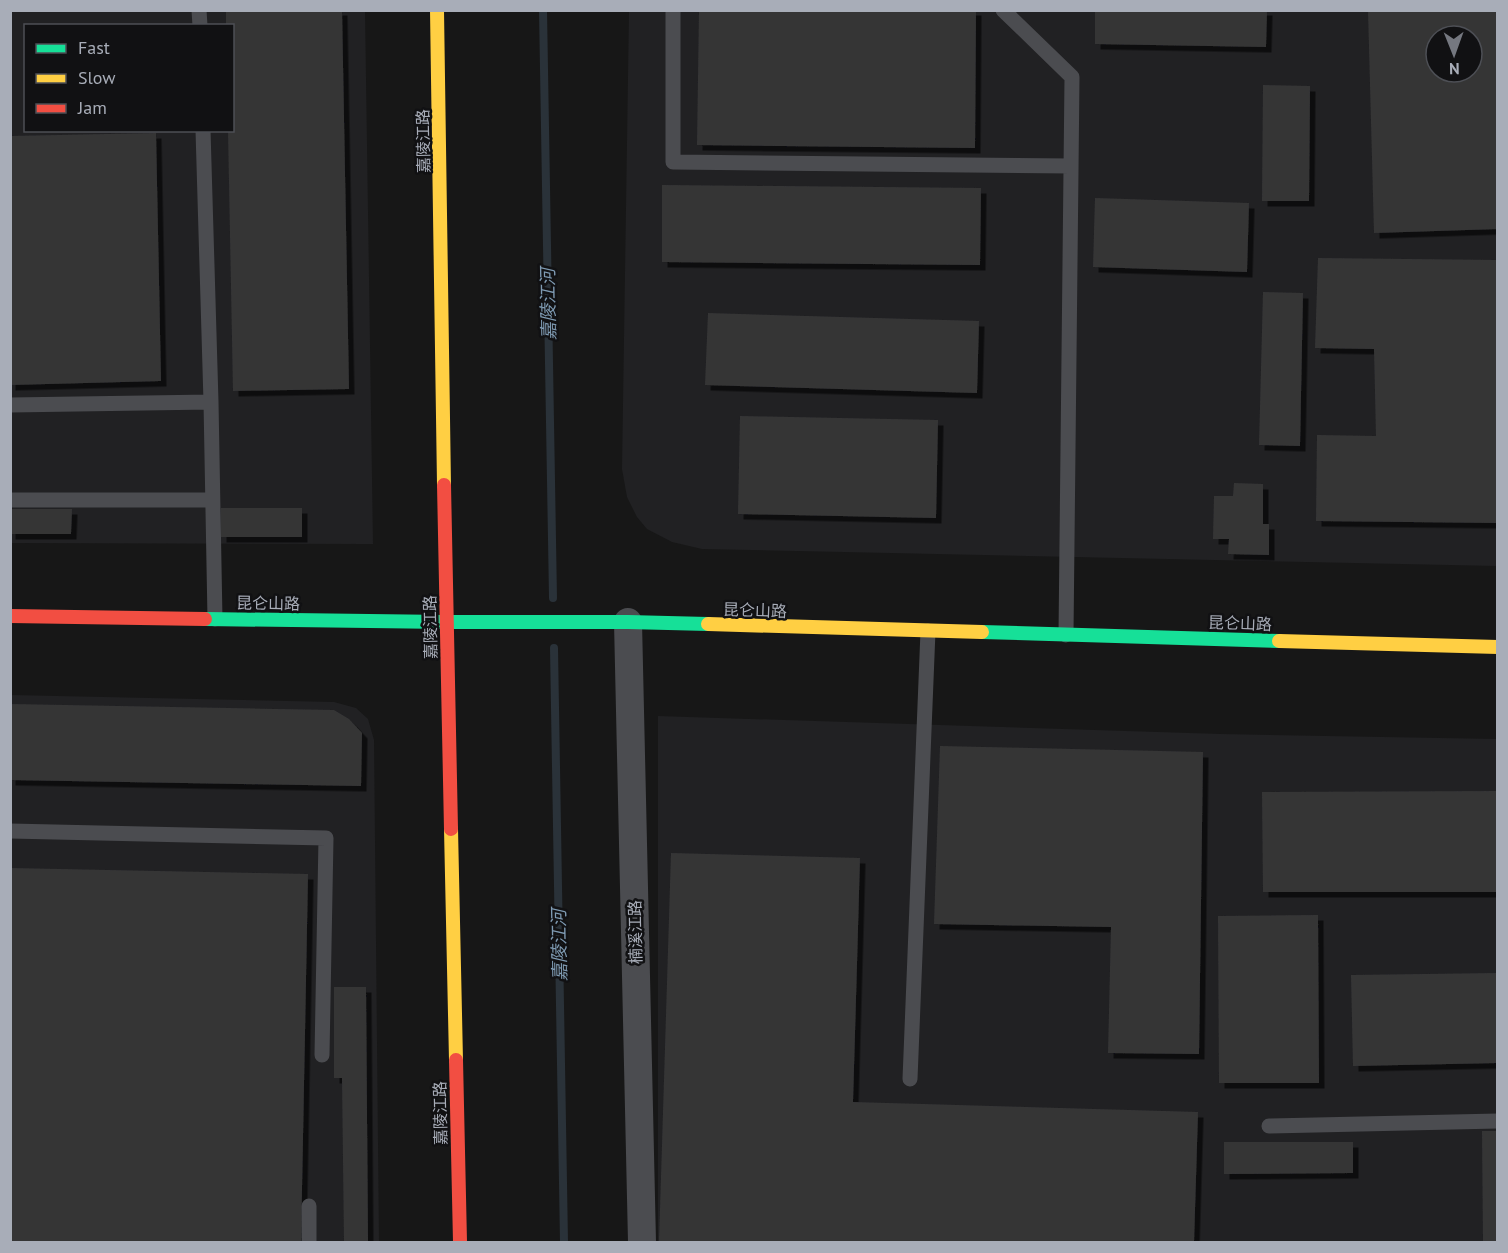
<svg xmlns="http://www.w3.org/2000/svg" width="1508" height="1253" font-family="'PT Sans','Noto Sans SC',sans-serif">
  <defs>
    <filter id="shadow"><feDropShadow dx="5.5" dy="5.5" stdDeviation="0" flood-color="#0009"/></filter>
  </defs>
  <rect width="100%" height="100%" fill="#171717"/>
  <path fill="#212123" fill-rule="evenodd" d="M11 11H365L373 544 11 543ZM26 26H232V130H26Z
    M629 11H1497V566L702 549 672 542 647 529 637 517 627 497 622 469ZM1436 36H1472V72H1436Z
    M11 695 334 702 356 708 368 719 374 740 379 1242H11Z
    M658 716 1221 734 1497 739V1242H658Z"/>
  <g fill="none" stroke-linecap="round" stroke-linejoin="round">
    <path stroke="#2a3239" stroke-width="8" d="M543 10 553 598
      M554 648 564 1242"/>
  </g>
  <path fill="#353536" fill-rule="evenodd" filter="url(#shadow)" d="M226 10H342L349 389 233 391 228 130H232V26H226Z
    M699 10H976L975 148 697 145Z
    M1095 10H1267L1266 47 1095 44Z
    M1368 10H1498V229L1374 233ZM1436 36H1472V72H1436Z
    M1263 85 1310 86 1309 201H1262Z
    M156 133 161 381 10 385V136Z
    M662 185 981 188 980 265 662 262Z
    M1095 198 1249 203 1247 272 1093 267Z
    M1318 258 1498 260V523L1316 521 1317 435 1376 436 1374 349 1315 348Z
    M1263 292 1303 293 1300 446 1259 445Z
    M708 313 979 321 977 393 705 385Z
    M740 416 938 420 936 518 738 514Z
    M1234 483 1263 484V524H1269V555L1228 554 1229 539H1213L1214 496H1233Z
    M221 508H302V537H221Z
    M10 509H72L71 534H10Z
    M10 704 334 710 349 719 362 733 361 786 10 780Z
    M940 746 1203 752 1199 1054 1108 1053 1111 927 934 924Z
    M1498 791V892H1263L1262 792Z
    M671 853 860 858 853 1102 1198 1112 1194 1242H659Z
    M10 868 308 874 301 1242H10Z
    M1318 915 1319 1083H1219L1218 916Z
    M1498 973V1063L1353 1066 1351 975Z
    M334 987H366L368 1242H344L342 1078H334Z
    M1482 1131H1498V1242H1483Z
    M1224 1142H1353V1173L1224 1174Z"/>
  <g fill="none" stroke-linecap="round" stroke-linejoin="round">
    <path stroke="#4b4c50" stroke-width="15" d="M199 10 200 26
      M673 10V162L1071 166
      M1003 10 1072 77 1066 635
      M203 130 211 402 215 619
      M10 405 211 402
      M10 500H212
      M10 831 326 838 322 1055
      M910 1079 928 631
      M1269 1126 1498 1121
      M309 1242V1206"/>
    <path stroke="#4b4c50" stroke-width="28" d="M628 622 642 1242"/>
    <path stroke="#16e098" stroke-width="14" d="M205 619 446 622H628L708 624
      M982 632 1279 641"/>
    <path stroke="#ffcf43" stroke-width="14" d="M437 10 444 485
      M708 624 982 632
      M1279 641 1498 647
      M451 829 456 1060"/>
    <path stroke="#f24e42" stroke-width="14" d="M444 485 451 829
      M10 616 205 619
      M456 1060 460 1242"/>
  </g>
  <g text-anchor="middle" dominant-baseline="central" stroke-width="5" stroke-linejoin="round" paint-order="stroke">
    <g font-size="16" fill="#a8adb8" stroke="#111113">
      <text transform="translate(423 141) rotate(-91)">嘉陵江路</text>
      <text transform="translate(268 603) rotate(1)">昆仑山路</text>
      <text transform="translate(755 610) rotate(2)">昆仑山路</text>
      <text transform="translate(1240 623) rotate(2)">昆仑山路</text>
      <text transform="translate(430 627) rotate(-91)">嘉陵江路</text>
      <text transform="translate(635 932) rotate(-91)">楠溪江路</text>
      <text transform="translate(440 1113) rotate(-91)">嘉陵江路</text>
    </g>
    <g font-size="18" font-style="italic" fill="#7f9bb3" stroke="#111113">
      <text transform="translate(548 304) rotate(-91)">嘉陵江河</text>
      <text transform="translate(559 945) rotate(-91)">嘉陵江河</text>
    </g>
  </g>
  <rect width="1508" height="1253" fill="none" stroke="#a8adb8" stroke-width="24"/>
  <rect x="24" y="24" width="210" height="108" fill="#111113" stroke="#4d4f55" stroke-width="1.5"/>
  <rect x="36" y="44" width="30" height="9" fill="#16e098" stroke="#4d4f55" stroke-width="1.5"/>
  <text x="78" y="54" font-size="18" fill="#a8adb8">Fast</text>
  <rect x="36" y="74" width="30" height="9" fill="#ffcf43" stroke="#4d4f55" stroke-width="1.5"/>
  <text x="78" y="84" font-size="18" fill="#a8adb8">Slow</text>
  <rect x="36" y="104" width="30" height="9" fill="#f24e42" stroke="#4d4f55" stroke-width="1.5"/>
  <text x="78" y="114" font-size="18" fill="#a8adb8">Jam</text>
  <g transform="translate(1454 54) rotate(179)"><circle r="28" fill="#111113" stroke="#4d4f55" stroke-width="1.5"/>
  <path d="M0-4.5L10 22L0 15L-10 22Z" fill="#757880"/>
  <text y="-9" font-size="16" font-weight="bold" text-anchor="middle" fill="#a8adb8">N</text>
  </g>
</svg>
